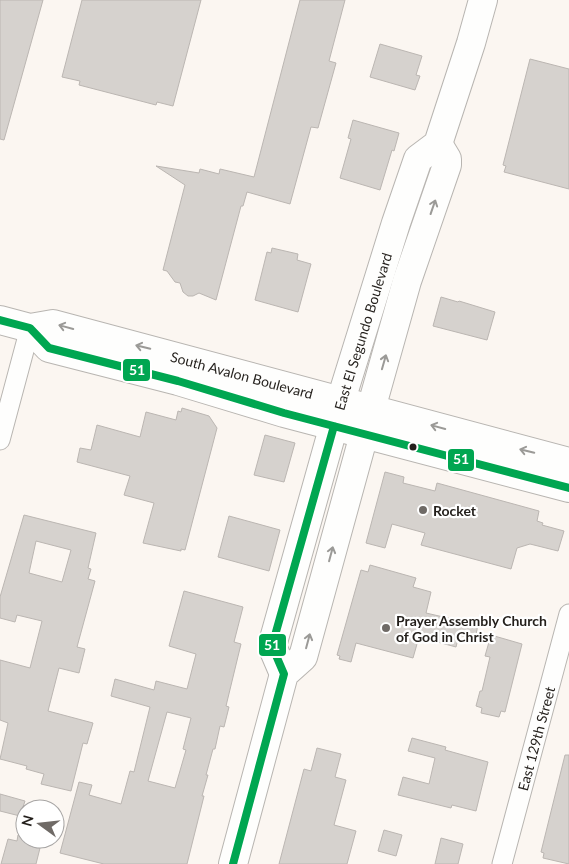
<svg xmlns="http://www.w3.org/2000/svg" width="569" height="864" font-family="Lato,sans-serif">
  <rect width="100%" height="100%" fill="#fbf6f1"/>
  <path fill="#d6d2ce" stroke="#bbb6b2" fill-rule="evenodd" d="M0 0H43L4 140 0 139Z
    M82 0H201L173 106 157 102 156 105 79 85 80 81 62 77Z
    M300 0H345L329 61 336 63 318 128 311 127 290 204 247 192 243 206H241L216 300 199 293 193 296H188L183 292 180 283 175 282 167 271 163 270 185 185 156 166 199 173 200 169 219 174 220 169 254 177Z
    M380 44 422 56 416 75 420 76 415 90 370 77Z
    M530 59 569 69V189L504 172 506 166 503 165Z
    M353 120 399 133 394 151 392 150 380 190 340 178 351 139 348 138Z
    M272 248 298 254 297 260 311 264 298 312 255 300 267 252 271 253Z
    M441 297 458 302 459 301 495 312 487 340 433 326Z
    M182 408 209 416 217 428 185 550 181 549V551L143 543 154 503 124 495 130 476 77 462 80 448 91 450 97 425 140 437 146 412 176 420 178 411 181 412Z
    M265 435 295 443 284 482 254 475Z
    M385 472 404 477 403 483 435 491 437 483 539 511 537 521 543 523 542 525 564 531 558 551 530 544 517 548 511 569 421 545 425 533 392 524 385 548 366 543Z
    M24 515 96 533 88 568 91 569 88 579 95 581 77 647 85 649 79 673 59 668 48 711 93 723 87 744 83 743 71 791 41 784 44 774 26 769 27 766 0 759 8 723 0 720V660L30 668 42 621 17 615 15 622 0 618V597ZM36 541 71 550 62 582 29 573Z
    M229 516 280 530 269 571 218 557Z
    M370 565 416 578 413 587 431 592 426 613 478 625 475 639 459 635 456 647 419 637 413 658 356 643 351 662 339 659 340 656 337 655 361 570 368 572Z
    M184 591 243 607 234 642 241 644 226 706 229 707 224 727 220 726 215 749H213L206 775H208L202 796H204L187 864H104L60 853 79 782 92 785 89 795 121 804 130 771 134 772 150 707 111 696 115 679 154 690 156 681 187 689 196 654 169 646ZM167 712 191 718 183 749 186 750 175 788 148 781Z
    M491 635 522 644 505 712 501 711 499 717 481 713 482 708 476 706 480 691H482L490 657 485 656Z
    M412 738 446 747 445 750 488 762 476 811 452 805 451 808 398 795 403 777 429 784 435 758 408 751Z
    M317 748 341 754 335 777 346 780 334 825 356 831 347 864H279L304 769 311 771Z
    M565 755H569V864L543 858 544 853 541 852Z
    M0 794 25 801 20 816 0 811Z
    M384 830 402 835 396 856 378 851Z
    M18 835 25 837V839H31L29 845 40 848 36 864H1L8 839 17 841Z
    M441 838 463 844 458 864H435Z"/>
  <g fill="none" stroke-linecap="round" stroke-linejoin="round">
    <g stroke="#b8b5b1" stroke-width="21">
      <g id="street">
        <path d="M0 440 30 328"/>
        <path id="s1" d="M502 864 569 614"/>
      </g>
    </g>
    <g stroke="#b8b5b1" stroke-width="30">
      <g id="secondary">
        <path id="s2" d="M0 320 30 328 53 324 569 462"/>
        <path d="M30 328 49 348 178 381 284 413 569 488"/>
      </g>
    </g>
    <g stroke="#b8b5b1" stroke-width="30">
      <g id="primary">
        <path id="s3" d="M284 674 272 646 341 400 396 223 418 159 438 144 471 43 483 0"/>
        <path d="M233 864 284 674 303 657 371 409 407 281 447 165V159L438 144"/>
      </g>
    </g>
    <use href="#street" stroke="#fefefd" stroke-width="19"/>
    <use href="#secondary" stroke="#fefefd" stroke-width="28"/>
    <use href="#primary" stroke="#fefefd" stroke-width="28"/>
    <g stroke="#fff" stroke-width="11">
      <path id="bus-1" d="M0 320 30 328 49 348 178 381 284 413 569 488
        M233 864 284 674 272 646 334 426"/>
    </g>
    <use href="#bus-1" stroke="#00a651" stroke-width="8"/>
  </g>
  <defs><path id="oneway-shaft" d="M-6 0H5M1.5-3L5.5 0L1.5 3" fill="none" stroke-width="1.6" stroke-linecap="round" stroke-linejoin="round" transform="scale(1.25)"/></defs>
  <g stroke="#9b9a97">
    <use href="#oneway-shaft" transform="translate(433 207) rotate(-71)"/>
    <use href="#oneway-shaft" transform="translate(66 327) rotate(-165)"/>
    <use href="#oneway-shaft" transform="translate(143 347) rotate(-166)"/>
    <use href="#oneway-shaft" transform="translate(384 362) rotate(-74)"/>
    <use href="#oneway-shaft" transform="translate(438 427) rotate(-165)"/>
    <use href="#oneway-shaft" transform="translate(527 451) rotate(-166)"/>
    <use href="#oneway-shaft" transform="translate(331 554) rotate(-75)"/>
    <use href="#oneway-shaft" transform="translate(308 641) rotate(-75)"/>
  </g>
  <circle fill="#231f1b" stroke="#fff" stroke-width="2" cx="413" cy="447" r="4.5"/>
  <g fill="#6f6a66" stroke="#fff" stroke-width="2">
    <circle cx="423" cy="510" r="5"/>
    <circle cx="386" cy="628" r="5"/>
  </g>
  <g text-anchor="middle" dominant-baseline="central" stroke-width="4.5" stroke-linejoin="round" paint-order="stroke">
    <g font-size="14" fill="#231f1b" stroke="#fff">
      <text stroke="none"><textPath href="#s3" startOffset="358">East El Segundo Boulevard</textPath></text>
      <text stroke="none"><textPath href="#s2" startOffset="250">South Avalon Boulevard</textPath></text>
      <text stroke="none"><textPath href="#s1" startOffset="130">East 129th Street</textPath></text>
    </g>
    <g font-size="14" font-weight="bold" fill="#231f1b" stroke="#fff" text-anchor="start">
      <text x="433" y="510">Rocket</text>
      <text x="396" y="620">Prayer Assembly Church<tspan x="396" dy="16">of God in Christ</tspan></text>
    </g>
  </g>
  <g stroke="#fff" stroke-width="2">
    <rect x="122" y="358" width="29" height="24" rx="5" fill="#00a651"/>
    <rect x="447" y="448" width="28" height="24" rx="5" fill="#00a651"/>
    <rect x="258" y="633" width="29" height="24" rx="5" fill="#00a651"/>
  </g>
  <g font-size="14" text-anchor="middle" font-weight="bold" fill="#fff">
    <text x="137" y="375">51</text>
    <text x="461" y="464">51</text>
    <text x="272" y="650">51</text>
  </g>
  <g transform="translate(40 824) rotate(285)"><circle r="24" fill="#ffffff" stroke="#a7a5a4"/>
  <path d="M0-4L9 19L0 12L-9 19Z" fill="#6f6a66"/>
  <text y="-8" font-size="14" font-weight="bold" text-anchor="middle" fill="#231f1b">N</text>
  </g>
</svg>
